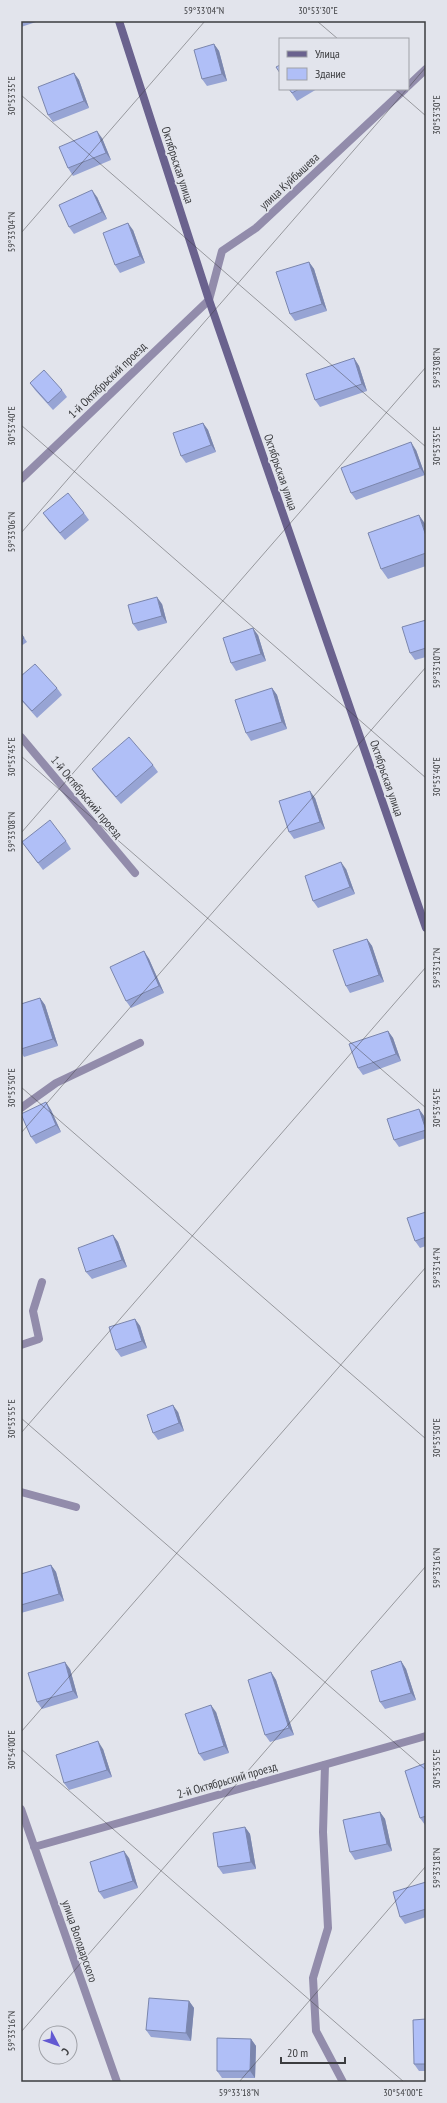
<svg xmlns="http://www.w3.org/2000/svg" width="447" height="2103" font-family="'PT Sans Narrow',sans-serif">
  <rect width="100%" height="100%" fill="#e2e4ec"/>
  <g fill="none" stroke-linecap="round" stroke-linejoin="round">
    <path stroke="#928cab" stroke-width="8" d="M21 1108 56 1083 140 1043
      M21 1345 39 1339 33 1311 42 1282
      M21 1492 76 1507
      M325 1765 323 1832 328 1928 313 1978 316 2031 343 2082"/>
    <path stroke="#928cab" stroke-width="8" d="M408 86 426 69
      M21 479 209 300 222 251 256 228 405 89
      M21 737 135 873
      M21 1809 117 2082
      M34 1847 426 1736"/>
    <path stroke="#6a628e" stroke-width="8" d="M119 21 209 300 426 928"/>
  </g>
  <path fill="#97a4d4" d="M21 21H39L21 27Z
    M214 44 219 51 227 81 207 86 202 79Z
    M74 73 79 80 89 108 53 122 48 115Z
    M289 89H317L297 101Z
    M102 138 111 160 73 176 68 168Z
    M97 197 107 219 74 234 69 227Z
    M133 230 145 263 120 273 115 265Z
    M309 262 314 269 327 311 295 321 290 314Z
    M354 358 359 366 367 391 320 407 315 400Z
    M30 383 62 390 67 397 53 410 35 390Z
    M203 423 208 430 216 452 186 463 181 456Z
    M416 450 425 475 356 500 351 493Z
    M43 513H84L89 520 65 540 48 520Z
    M426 526V566L388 579 381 569Z
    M162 604 167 623 138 631 133 624Z
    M426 620V657L415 660 410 653Z
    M21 633 27 642 21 646Z
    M258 635 266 661 236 671 231 663Z
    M21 676 57 688 62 695 37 718 21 700Z
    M272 688 277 695 287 729 251 741 246 733Z
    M153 765 158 772 121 804 97 776 92 769Z
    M315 798 325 829 294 839 289 832Z
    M66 841 71 849 43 870 22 842Z
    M346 869 355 894 318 908 313 901Z
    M367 939 372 946 384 982 350 993 346 986Z
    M144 951 149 959 164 993 131 1008 126 1001Z
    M40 998 45 1005 58 1046 24 1057 21 1052V1004Z
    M388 1031 393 1038 401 1061 363 1075 358 1068Z
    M46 1102 51 1110 61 1132 36 1144 31 1137Z
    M419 1109 424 1116 426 1122V1138L399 1147 394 1140Z
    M426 1212V1246L420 1248 415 1241Z
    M113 1235 118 1242 127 1267 92 1279 86 1272Z
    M135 1319 140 1326 147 1348 121 1357 116 1350Z
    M178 1412 184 1431 158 1440 153 1433Z
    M51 1565 56 1572 64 1601 21 1613V1574Z
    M401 1661 406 1669 416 1700 385 1709 380 1702Z
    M70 1669 78 1698 42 1709 37 1702Z
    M271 1672 276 1680 294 1735 270 1742 265 1735Z
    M216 1712 229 1753 204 1761 199 1754Z
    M103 1749 112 1777 69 1790 64 1783Z
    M426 1763V1824L425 1825 420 1818Z
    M380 1812 385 1819 392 1851 355 1860 350 1852Z
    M245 1827 250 1834 256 1869 223 1874 218 1867Z
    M129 1858 138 1888 104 1899 99 1892Z
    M426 1882V1917L405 1924 400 1917Z
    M189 2001 194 2008 191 2041 151 2037 146 2030Z
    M426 2019V2071H419L414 2064Z
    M251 2039 256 2046 255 2078H222L217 2071Z"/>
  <path fill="#7b86ad" d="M214 44 219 51 227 81 222 74Z
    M74 73 79 80 89 108 84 101Z
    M97 131 102 138 111 160 106 153Z
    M92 190 97 197 107 219 102 212Z
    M128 223 133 230 145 263 140 256Z
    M309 262 314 269 327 311 322 304Z
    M354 358 359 366 367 391 362 384Z
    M203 423 208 430 216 452 211 445Z
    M411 442 416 450 425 475 420 468Z
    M419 515 426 525V536Z
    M157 597 162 604 167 623 162 616Z
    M253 628 258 635 266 661 261 654Z
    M272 688 277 695 287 729 282 722Z
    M310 791 315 798 325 829 320 822Z
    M341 862 346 869 355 894 350 887Z
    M367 939 372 946 384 982 379 975Z
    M144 951 149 959 164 993 159 986Z
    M40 998 45 1005 58 1046 53 1039Z
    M388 1031 393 1038 401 1061 396 1054Z
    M46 1102 51 1110 61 1132 56 1125Z
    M419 1109 424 1116 426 1122V1130Z
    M113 1235 118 1242 127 1267 122 1260Z
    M135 1319 140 1326 147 1348 142 1341Z
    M173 1405 178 1412 184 1431 179 1423Z
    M51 1565 56 1572 64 1601 59 1594Z
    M401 1661 406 1669 416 1700 411 1693Z
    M65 1662 70 1669 78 1698 73 1691Z
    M271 1672 276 1680 294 1735 289 1728Z
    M211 1705 216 1712 229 1753 224 1746Z
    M98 1741 103 1749 112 1777 107 1770Z
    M380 1812 385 1819 392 1851 387 1844Z
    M245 1827 250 1834 256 1869 251 1862Z
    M124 1851 129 1858 138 1888 133 1881Z
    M189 2001 194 2008 191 2041 186 2033Z
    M251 2039 256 2046 255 2078 250 2071Z"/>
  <path fill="#b0bff7" stroke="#7b86ad" d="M214 44 222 74 202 79 194 50Z
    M280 65V73L276 67Z
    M74 73 84 101 48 115 38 87Z
    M289 89H299L292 93Z
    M97 131 106 153 68 168 59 147Z
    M92 190 102 212 69 227 59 205Z
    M128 223 140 256 115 265 103 233Z
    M309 262 322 304 290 314 276 272Z
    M354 358 362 384 315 400 306 374Z
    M44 370 62 390 48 403 30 383Z
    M203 423 211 445 181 456 173 433Z
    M411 442 420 468 351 493 341 468Z
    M68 493 84 513 60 533 43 513Z
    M419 515 426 536V553L381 569 368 533Z
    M157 597 162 616 133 624 128 605Z
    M426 620V648L410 653 402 627Z
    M253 628 261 654 231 663 223 638Z
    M21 633 24 638 21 640Z
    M35 664 57 688 32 711 21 699V676Z
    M272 688 282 722 246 733 235 700Z
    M129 737 153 765 116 797 92 769Z
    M310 791 320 822 289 832 279 801Z
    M50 820 66 841 38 863 22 842Z
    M341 862 350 887 313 901 305 876Z
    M367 939 379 975 346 986 333 950Z
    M144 951 159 986 126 1001 110 967Z
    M40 998 53 1039 21 1049V1004Z
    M388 1031 396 1054 358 1068 349 1044Z
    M46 1102 56 1125 31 1137 21 1114Z
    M419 1109 426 1130 394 1140 387 1119Z
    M426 1212V1237L415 1241 407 1218Z
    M113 1235 122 1260 86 1272 78 1248Z
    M135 1319 142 1341 116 1350 109 1327Z
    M173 1405 179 1423 153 1433 147 1415Z
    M51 1565 59 1594 21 1605V1574Z
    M401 1661 411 1693 380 1702 371 1671Z
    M65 1662 73 1691 37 1702 28 1673Z
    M271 1672 289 1728 265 1735 248 1680Z
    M211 1705 224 1746 199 1754 185 1714Z
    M98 1741 107 1770 64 1783 56 1755Z
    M426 1763V1816L420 1818 405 1771Z
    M380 1812 387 1844 350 1852 343 1820Z
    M245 1827 251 1862 218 1867 213 1833Z
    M124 1851 133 1881 99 1892 90 1862Z
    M426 1882V1909L400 1917 393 1892Z
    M149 1998 189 2001 186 2033 146 2030Z
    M426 2019V2064H414L413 2020Z
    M217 2038 251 2039 250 2071H217Z"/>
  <path fill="none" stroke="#3b3c3f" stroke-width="1" stroke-opacity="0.45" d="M317 21 338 39M408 88 426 67M395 89 426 116M21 95 426 447M21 233 205 21M21 425 426 778M21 533 407 89M21 756 426 1108M21 833 426 367M21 1087 426 1439M21 1133 426 667M21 1418 426 1770M21 1433 426 967M21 1732 426 1267M21 1749 404 2082M21 2032 426 1566M21 2080 24 2082M239 2082 426 1866"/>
  <g text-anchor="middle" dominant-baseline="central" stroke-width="3.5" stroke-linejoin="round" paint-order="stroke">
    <g font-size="12" fill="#3b3c3f" stroke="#e2e4ec">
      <text transform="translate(178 165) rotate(72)">Октябрьская улица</text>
      <text transform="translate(289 181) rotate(-43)">улица Куйбышева</text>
      <text transform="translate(107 380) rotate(-44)">1-й Октябрьский проезд</text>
      <text transform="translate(281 472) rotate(71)">Октябрьская улица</text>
      <text transform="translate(387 778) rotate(71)">Октябрьская улица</text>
      <text transform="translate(87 797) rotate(50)">1-й Октябрьский проезд</text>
      <text transform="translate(227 1780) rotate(-16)">2-й Октябрьский проезд</text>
      <text transform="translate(80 1941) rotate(71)">улица Володарского</text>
    </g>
  </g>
  <rect width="447" height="2103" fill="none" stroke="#e2e4ec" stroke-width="44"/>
  <rect x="279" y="38" width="130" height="52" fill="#e2e4ec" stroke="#9fa1a7"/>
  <rect x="287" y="51" width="20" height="6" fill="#6a628e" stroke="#9fa1a7"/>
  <text x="315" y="58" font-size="12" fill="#3b3c3f">Улица</text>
  <rect x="287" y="68" width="20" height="12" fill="#b0bff7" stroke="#9fa1a7"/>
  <text x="315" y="78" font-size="12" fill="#3b3c3f">Здание</text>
  <g transform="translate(58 2045) rotate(131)"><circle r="19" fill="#e2e4ec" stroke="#9fa1a7"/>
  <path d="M0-3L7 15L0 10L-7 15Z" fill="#6359d2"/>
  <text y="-6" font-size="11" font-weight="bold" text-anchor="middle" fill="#3b3c3f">С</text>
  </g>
  <path d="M281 2057v6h64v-6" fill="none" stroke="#3b3c3f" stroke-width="2"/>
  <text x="287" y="2057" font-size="12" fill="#3b3c3f" stroke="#e2e4ec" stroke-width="3" paint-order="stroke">20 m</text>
  <rect x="22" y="22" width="403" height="2059" fill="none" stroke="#3b3c3f" stroke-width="1.5"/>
  <g font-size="10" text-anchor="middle" fill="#3b3c3f">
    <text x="204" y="14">59°33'04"N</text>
    <text x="318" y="14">30°53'30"E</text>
    <text transform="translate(11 96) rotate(-90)" y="4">30°53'35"E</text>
    <text transform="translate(436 115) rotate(-90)" y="4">30°53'30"E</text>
    <text transform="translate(11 232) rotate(-90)" y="4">59°33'04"N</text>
    <text transform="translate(436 368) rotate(-90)" y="4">59°33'08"N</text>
    <text transform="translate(11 426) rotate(-90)" y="4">30°53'40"E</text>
    <text transform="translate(436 446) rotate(-90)" y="4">30°53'35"E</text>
    <text transform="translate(11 532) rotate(-90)" y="4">59°33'06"N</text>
    <text transform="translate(436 668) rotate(-90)" y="4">59°33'10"N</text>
    <text transform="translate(11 757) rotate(-90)" y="4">30°53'45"E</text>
    <text transform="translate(436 777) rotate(-90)" y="4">30°53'40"E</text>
    <text transform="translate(11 832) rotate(-90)" y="4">59°33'08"N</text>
    <text transform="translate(436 968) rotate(-90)" y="4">59°33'12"N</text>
    <text transform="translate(11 1088) rotate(-90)" y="4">30°53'50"E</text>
    <text transform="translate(436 1108) rotate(-90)" y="4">30°53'45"E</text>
    <text transform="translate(436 1268) rotate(-90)" y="4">59°33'14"N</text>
    <text transform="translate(11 1419) rotate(-90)" y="4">30°53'55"E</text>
    <text transform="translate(436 1438) rotate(-90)" y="4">30°53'50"E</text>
    <text transform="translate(436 1568) rotate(-90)" y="4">59°33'16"N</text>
    <text transform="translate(11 1750) rotate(-90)" y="4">30°54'00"E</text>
    <text transform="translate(436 1769) rotate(-90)" y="4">30°53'55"E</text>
    <text transform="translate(436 1868) rotate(-90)" y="4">59°33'18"N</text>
    <text transform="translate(11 2031) rotate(-90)" y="4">59°33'16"N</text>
    <text x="239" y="2096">59°33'18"N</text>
    <text x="403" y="2096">30°54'00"E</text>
  </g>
</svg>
